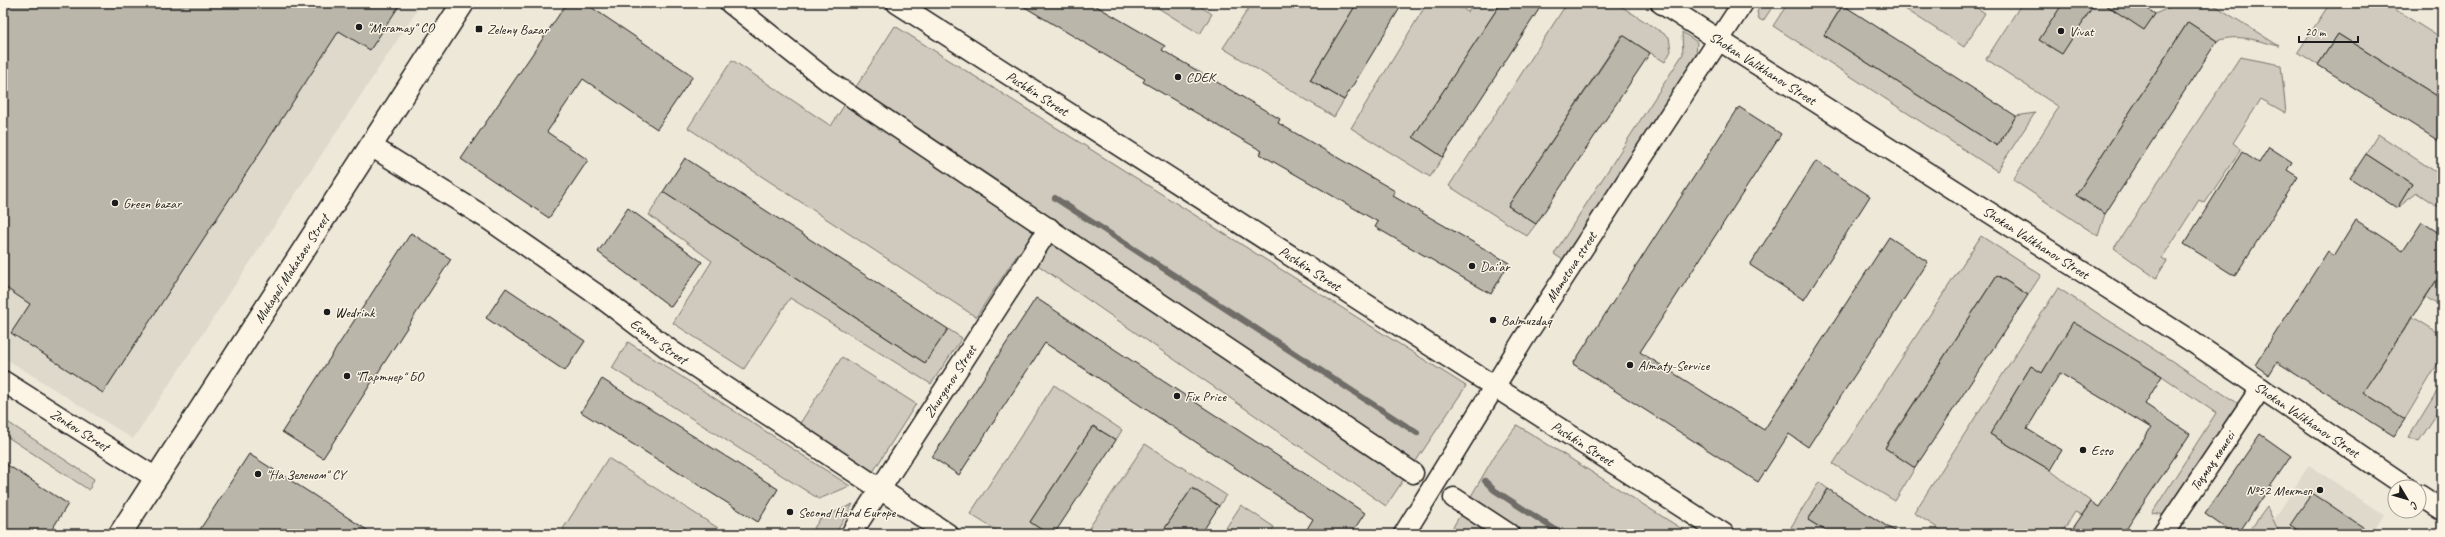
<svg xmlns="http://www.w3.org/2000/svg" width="2445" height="537" font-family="Caveat,sans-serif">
  <rect width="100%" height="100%" fill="#eee8d9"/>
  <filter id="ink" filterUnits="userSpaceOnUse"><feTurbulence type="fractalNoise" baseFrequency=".025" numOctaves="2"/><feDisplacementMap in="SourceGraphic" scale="8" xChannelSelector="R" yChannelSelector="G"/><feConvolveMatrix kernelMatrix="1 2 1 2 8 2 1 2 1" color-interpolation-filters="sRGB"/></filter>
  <g filter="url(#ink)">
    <path fill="#ded9cb" d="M3 3H422L133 439 3 357Z
      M2309 465 2384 515 2372 533 2373 534H2265Z"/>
    <path fill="#cfcabd" stroke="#76736c" d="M1150 3H1195L1212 14 1200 34Z
      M1252 3H1357L1310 80 1344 100 1334 117 1223 48Z
      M1427 3H1454L1468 12 1474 3H1501L1413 137 1443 157 1430 177 1351 128Z
      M1567 3H1616L1669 37 1671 51 1665 62 1622 35 1508 206 1536 224 1527 236 1449 186Z
      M1761 3H1775L1763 21 1759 19 1757 12Z
      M1788 3H1840L1843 5 1824 35 1997 146 2016 116 2035 113 1997 171 1773 26Z
      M1896 3H1969L1985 13 1964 47Z
      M2022 3H2103L2144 29 2155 14 2179 3H2211L2279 46C2258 41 2238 33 2217 41L2188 22 2076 195 2105 214 2098 236 2013 180 2059 107 1986 59Z
      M2330 3H2385L2442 39V99L2338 34 2318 65 2298 52Z
      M895 26 1466 386 1386 506 1019 252 976 317 688 128 732 60 831 126Z
      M1682 32 1697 42 1696 56 1563 260 1554 254 1683 54Z
      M2240 57 2281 65 2286 113 2261 99 2233 143 2241 149 2205 203 2199 200 2162 258 2167 261 2156 278 2114 248Z
      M2378 134 2442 176V209L2417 193 2397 208 2412 184 2366 154Z
      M663 192 925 363 948 329 962 338 931 384 790 298 744 369 673 323 712 261 649 215Z
      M1981 236 2041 275 2028 295 1997 275 1885 447 1915 468 1895 501 1833 464Z
      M2442 272V308L2426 297Z
      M2058 288 2239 404 2166 515 2152 513 2216 413 2162 376 2073 323 2042 373 2031 366 1990 434 2050 470 2091 502 2082 515 2075 512 2061 534H1947L1914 513Z
      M2413 317 2442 335V357L2405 419 2313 360 2369 383Z
      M628 342 850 486 819 499 612 368Z
      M842 357 916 404 873 472 799 425Z
      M2442 383V406L2419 441 2409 437Z
      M1054 385 1122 430 1116 440 1093 426 1030 522 1048 534H1002L970 514Z
      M3 419 94 479 89 490 3 434Z
      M1517 425 1690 534H1449L1495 455Z
      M1145 444 1226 495 1219 506 1192 488 1161 534H1085Z
      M608 458 718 528 714 534H570L563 529Z
      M1819 482 1828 489 1808 520 1831 534H1801L1791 527Z
      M853 504 835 534H810L820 519Z
      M1241 505 1274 527 1270 534H1222Z
      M2267 507 2280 534H2247Z"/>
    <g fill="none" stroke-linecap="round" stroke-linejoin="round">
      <path stroke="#6f6c67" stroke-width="6" d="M1055 198 1417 433
        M1485 481 1494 490 1562 534"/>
    </g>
    <path fill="#bab6aa" stroke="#1c1c1c" d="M3 3H401L370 50 339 31 103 393 11 333 30 304 3 286Z
      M567 3H585L693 76 657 129 583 79 547 132 588 160 549 218 461 159Z
      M1018 3H1091L1165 46 1162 50 1280 119 1278 123 1395 191 1393 196 1509 263 1491 294 1375 227 1378 222 1260 154 1262 151 1143 82 1145 79Z
      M1357 3H1403L1344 100 1310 80Z
      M1501 3H1543L1443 157 1413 137Z
      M2063 3H2095L2062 54 2039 40Z
      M2103 3H2139L2155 14 2144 30Z
      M1843 5 2016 116 1997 146 1824 35Z
      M2188 22 2217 41 2105 214 2076 195Z
      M2338 34 2442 99V143L2318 65Z
      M1623 35 1650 53 1536 224 1508 206Z
      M1739 107 1781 134 1640 352 1764 430 1889 237 1928 262 1808 447 1789 434 1758 482 1573 364Z
      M2269 147 2292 162 2287 170 2298 177 2235 276 2184 244 2242 152 2259 163Z
      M2366 154 2412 184 2397 208 2350 178Z
      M685 158 948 329 925 363 663 192Z
      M1816 161 1870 196 1804 300 1750 265Z
      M628 208 702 262 671 307 598 252Z
      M2356 220 2403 251 2422 222 2442 235V272L2363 392 2405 419 2394 436 2277 362 2269 375 2255 365 2328 251 2334 256Z
      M411 233 451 259 323 458 282 432Z
      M1997 275 2028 295 1915 468 1885 448Z
      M506 288 585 341 565 371 486 318Z
      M1036 298 1365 513 1351 534H1304L1313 519 1045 343 959 475 932 457Z
      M2073 322 2162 376 2145 404 2190 434 2123 534H2069L2091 502 2099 507 2151 428 2060 373 2027 429 2062 450 2050 470 1990 434 2031 366 2042 373Z
      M602 379 778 489 758 522 581 412Z
      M1093 426 1116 440 1054 534H1048L1030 522Z
      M2260 434 2291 456 2238 534H2234L2205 514Z
      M249 454 312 494 373 534H197Z
      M3 462 68 504 49 534H3Z
      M1192 488 1219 506 1201 534H1161Z
      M1828 489 1847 501 1899 534H1831L1808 520Z
      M2312 493 2326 502 2373 534H2304L2290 525Z"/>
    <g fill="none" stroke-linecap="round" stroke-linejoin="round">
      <g stroke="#1c1c1c" stroke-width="23">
        <g id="minor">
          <path d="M730 3 828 81 1413 473"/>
          <path id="s1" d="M897 3 1724 534"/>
          <path id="s2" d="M1661 3 2194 343 2407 487"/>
          <path id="s3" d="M371 146 491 221 603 299 670 350 948 534"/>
          <path id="s4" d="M3 381 156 478"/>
          <path d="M2419 495 2442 510"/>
          <path d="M1454 498 1509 534"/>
          <path id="s5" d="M851 534 1049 228"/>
          <path id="s6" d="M1404 534 1523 340 1743 3"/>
          <path id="s7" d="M2163 534 2261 388"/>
        </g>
      </g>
      <g stroke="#1c1c1c" stroke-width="25">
        <g id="major">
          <path id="s8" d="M120 534 463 3"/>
        </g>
      </g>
      <use href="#minor" stroke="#fcf5e5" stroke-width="20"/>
      <use href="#major" stroke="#fcf5e5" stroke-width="22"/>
    </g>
  </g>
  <g fill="#1c1c1c" stroke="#fcf5e5" stroke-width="1.5">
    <circle cx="359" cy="27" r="4"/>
    <rect x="475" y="25" width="8" height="8" rx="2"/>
    <circle cx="2061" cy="31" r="4"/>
    <circle cx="1178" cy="77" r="4"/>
    <circle cx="115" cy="203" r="4"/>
    <circle cx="1472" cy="266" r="4"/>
    <circle cx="327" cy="312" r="4"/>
    <circle cx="1493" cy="320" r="4"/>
    <circle cx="1630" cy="365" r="4"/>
    <circle cx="347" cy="376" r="4"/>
    <circle cx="1177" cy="396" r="4"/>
    <circle cx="2083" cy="450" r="4"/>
    <circle cx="258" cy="474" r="4"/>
    <circle cx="2320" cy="490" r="4"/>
    <circle cx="790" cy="512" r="4"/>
  </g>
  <g text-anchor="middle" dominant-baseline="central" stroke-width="3" stroke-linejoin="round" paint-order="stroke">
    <g font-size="14" fill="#1c1c1c" stroke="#fcf5e5" text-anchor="start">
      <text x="367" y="27">"Мегатау" СО</text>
      <text x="487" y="29">Zeleny Bazar</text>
      <text x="2069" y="31">Vivat</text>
      <text x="1186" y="77">CDEK</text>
      <text x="123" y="203">Green bazar</text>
      <text x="1480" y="266">Dai’ar</text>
      <text x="335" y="312">Wedrink</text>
      <text x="1501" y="320">Balmuzdaq</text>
      <text x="1638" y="365">Almaty-Service</text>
      <text x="355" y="376">"Партнер" БО</text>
      <text x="1185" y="396">Fix Price</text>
      <text x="2091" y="450">Esso</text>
      <text x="266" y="474">"На Зеленом" СҮ</text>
      <text x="2312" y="490" text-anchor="end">№52 Мектеп</text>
      <text x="798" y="512">Second Hand Europe</text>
    </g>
    <g font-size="14" fill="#1c1c1c" stroke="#fcf5e5">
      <text stroke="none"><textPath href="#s2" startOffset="121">Shokan Valikhanov Street</textPath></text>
      <text stroke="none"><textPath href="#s1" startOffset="167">Pushkin Street</textPath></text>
      <text stroke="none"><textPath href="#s2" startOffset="445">Shokan Valikhanov Street</textPath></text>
      <text stroke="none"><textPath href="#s6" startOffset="315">Mametovа street</textPath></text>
      <text stroke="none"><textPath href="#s8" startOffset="316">Mukagali Makataev Street</textPath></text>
      <text stroke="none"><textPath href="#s1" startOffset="491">Pushkin Street</textPath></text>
      <text stroke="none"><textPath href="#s3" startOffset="348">Esenov Street</textPath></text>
      <text stroke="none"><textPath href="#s5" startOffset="182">Zhurgenov Street</textPath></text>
      <text stroke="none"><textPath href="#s2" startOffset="769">Shokan Valikhanov Street</textPath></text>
      <text stroke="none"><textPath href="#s4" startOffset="91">Zenkov Street</textPath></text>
      <text stroke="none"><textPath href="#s1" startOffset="815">Pushkin Street</textPath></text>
      <text stroke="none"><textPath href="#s7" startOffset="88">Тоқмақ көшесі</textPath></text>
    </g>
  </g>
  <rect width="2445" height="537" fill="none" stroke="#fcf5e5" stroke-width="16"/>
  <rect x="8" y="8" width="2429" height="521" fill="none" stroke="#1c1c1c" stroke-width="1.5" filter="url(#ink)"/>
  <g transform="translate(2407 499) rotate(128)"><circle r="19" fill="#fcf5e5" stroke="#a29e95"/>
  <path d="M0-3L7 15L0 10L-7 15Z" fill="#1c1c1c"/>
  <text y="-6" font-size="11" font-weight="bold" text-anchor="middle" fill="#1c1c1c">С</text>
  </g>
  <path d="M2299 36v6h59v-6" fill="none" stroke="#1c1c1c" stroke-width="2"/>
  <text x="2305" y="36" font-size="12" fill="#1c1c1c" stroke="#fcf5e5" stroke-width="3" paint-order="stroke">20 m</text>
</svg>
